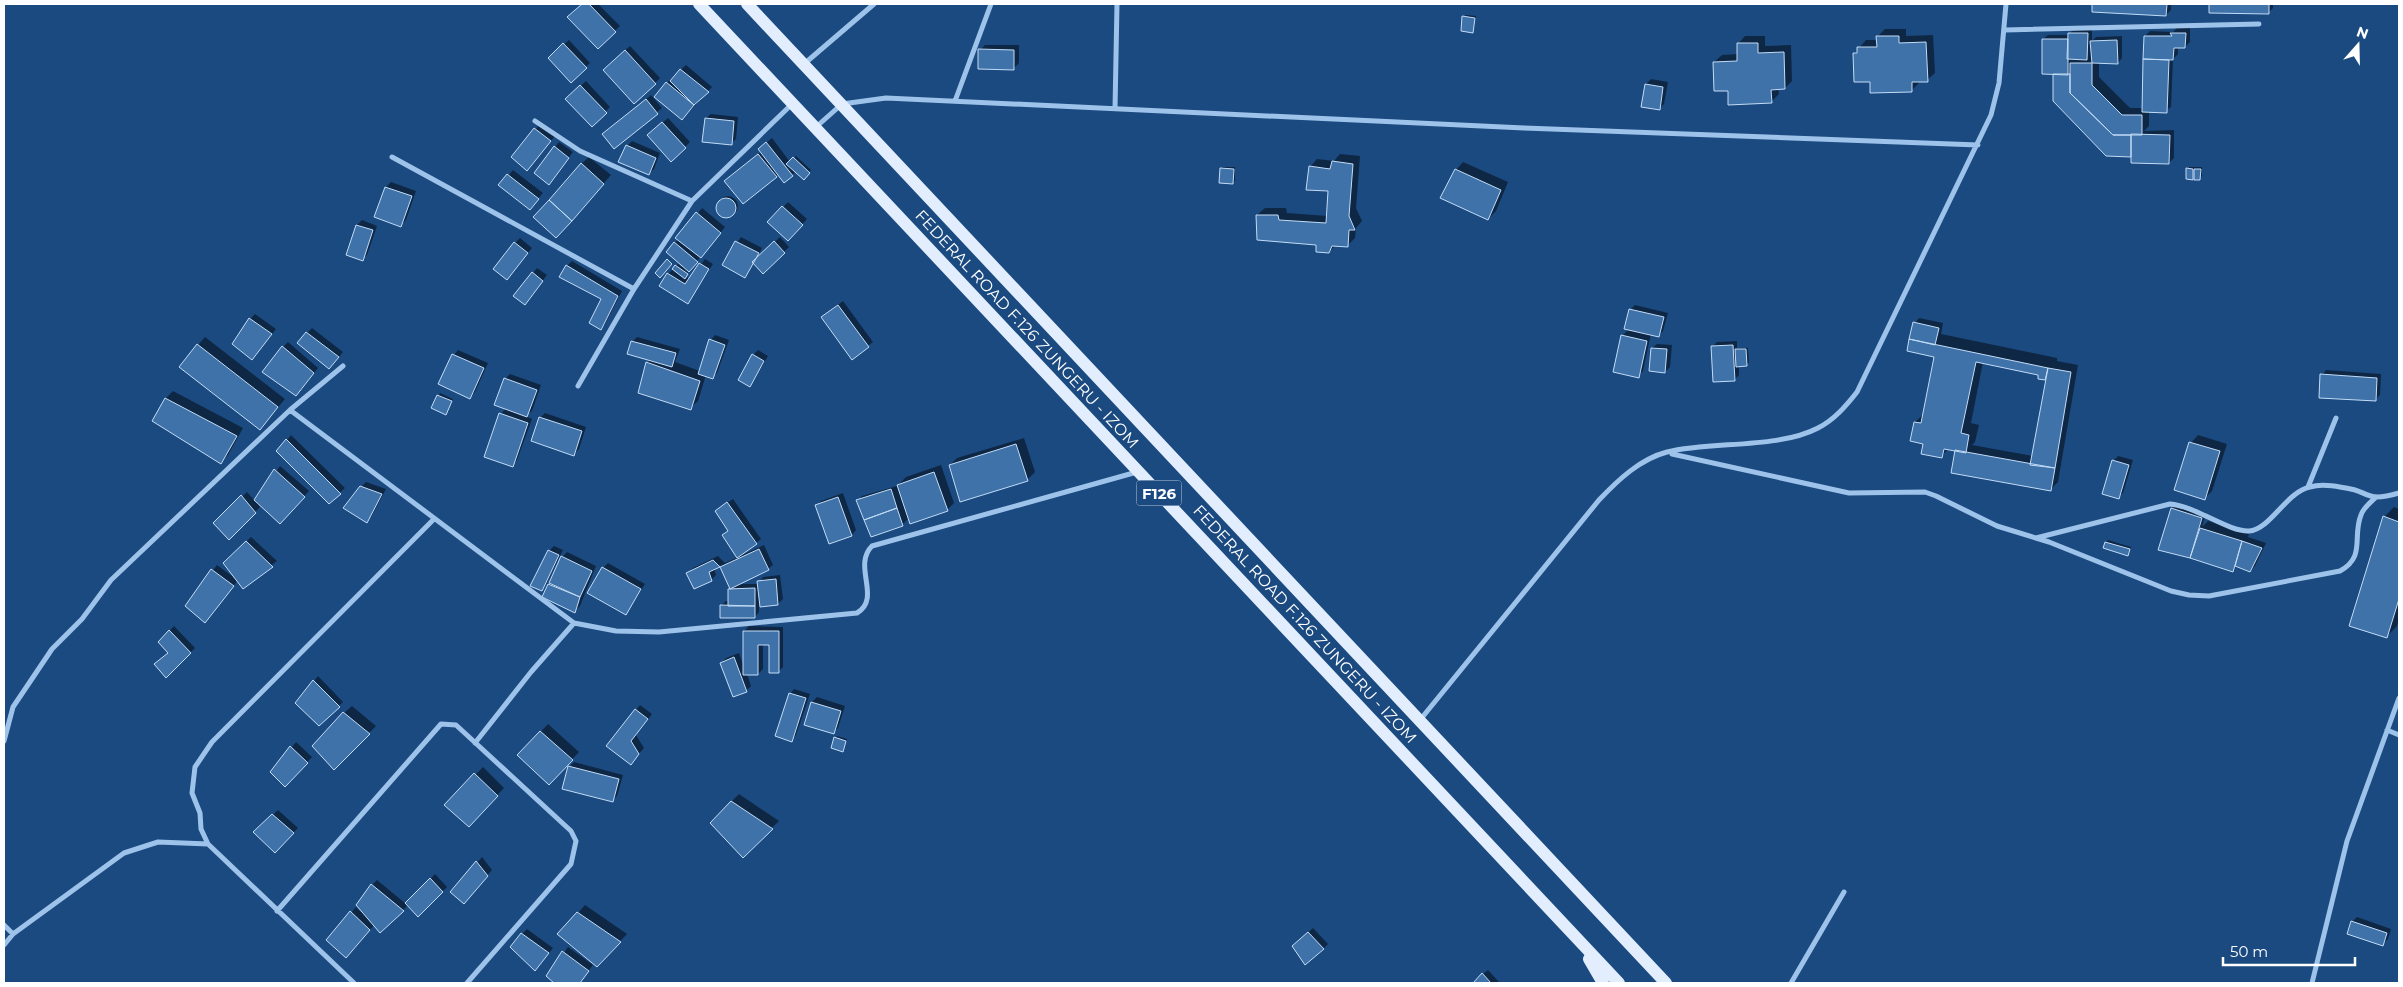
<svg xmlns="http://www.w3.org/2000/svg" width="2403" height="987" font-family="Montserrat,sans-serif">
  <rect width="100%" height="100%" fill="#1b4a80"/>
  <path fill="#0007" fill-rule="evenodd" d="M583 4H598L620 26 598 47 569 17Z
    M2093 4H2171V10L2166 15 2093 11Z
    M2210 4H2273V8L2268 13 2210 12Z
    M1466 15 1476 16 1473 32 1463 17Z
    M2074 28 2092 29V41L2096 37 2122 36V58L2118 63 2099 62V77L2130 108H2143L2145 36 2150 31 2173 32 2177 28H2190V42L2185 47H2178V54L2173 59 2171 107 2166 111H2149V126L2144 131 2174 130V158L2169 163 2132 153 2054 73 2043 39 2048 35H2069Z
    M1885 29H1906V36L1933 35 1935 73 1927 80H1919V83L1911 91 1871 80 1854 54 1866 40H1877V37Z
    M1745 36H1765V46L1791 45 1792 81 1785 88H1778L1779 94 1771 102 1729 89 1714 62 1722 55 1738 54V44Z
    M569 40 590 63 571 81 549 58Z
    M985 45H1019V63L1014 68 980 50Z
    M630 46 660 78 655 83 609 65Z
    M686 65 712 87 687 114 667 83Z
    M1651 79 1668 82 1664 104 1659 109 1646 84Z
    M586 81 610 107 592 125 567 99Z
    M651 95 662 108 614 148 609 130Z
    M711 114 738 117 736 139 731 143 706 118Z
    M668 118 690 142 671 160 653 131Z
    M540 124 555 136 532 164 513 157Z
    M772 138 790 162 796 156 811 170 804 178 796 171 792 175 779 174 776 176H730L761 152 764 145Z
    M632 141 660 153 654 169 649 174 627 146Z
    M559 142 573 152 549 183 555 147Z
    M1340 154 1360 156 1356 208 1362 221 1356 228 1355 238 1347 246 1336 245 1329 252 1317 244 1257 215 1265 208H1286L1287 213 1328 216 1330 190 1310 167 1317 159 1334 161Z
    M589 157 611 175 579 212 581 164Z
    M1463 162 1508 182 1496 211 1488 219 1456 170Z
    M1223 167H1235V181L1233 183 1221 169Z
    M2189 167H2202V176L2200 178H2187Z
    M513 170 543 193 534 203 500 185Z
    M391 182 416 191 406 220 401 225 375 216 386 187Z
    M718 206a10 10 0 1 1 20 0a10 10 0 1 1-20 0Z
    M788 202 807 219 788 239 769 222Z
    M702 208 725 227 685 276 690 279 705 259 713 264 688 302 668 274 678 264 682 267 684 265 668 252Z
    M362 220 377 226 367 255 362 259 347 254 357 225Z
    M741 237 762 248 756 260 780 237 789 247 763 272 754 262 745 276 723 264Z
    M520 238 532 248 511 273 515 243Z
    M572 261 622 291 605 324 601 329 603 298 567 266Z
    M537 268 547 275 529 299 515 296Z
    M843 301 873 342 853 358 822 317Z
    M1635 305 1668 313 1663 331 1659 336 1651 334 1643 371 1638 376 1622 336 1629 329 1630 310Z
    M255 314 276 329 257 353 250 319Z
    M1919 318 1943 323 1941 334 2057 358V361L2078 365 2058 482 2050 490 1956 450 1949 448 1941 457 1924 443 1915 422 1924 414 1936 356 1915 323ZM1983 362 2040 374 2045 379 2048 376 2033 456 1972 445 1975 442 1979 425 1971 423Z
    M312 328 343 352 334 363 307 333Z
    M715 335 729 340 717 373 712 378 706 375 698 401 690 408 647 363 650 360 632 342 637 337 680 349 675 362 700 371 711 340Z
    M205 337 285 399 260 428 198 345Z
    M1737 341V348H1748L1749 363 1739 365V375L1734 380 1712 347 1717 342Z
    M288 342 318 368 301 390 283 347Z
    M1657 344 1672 345 1670 367 1665 372 1652 348Z
    M458 350 488 363 475 392 470 397 440 383 454 355Z
    M758 350 768 356 750 386 753 355Z
    M2326 370 2381 374 2380 395 2375 400 2322 375Z
    M510 374 541 385 532 411 526 416 532 419 517 460 513 465 501 414 506 408 505 379Z
    M173 391 243 428 228 455 221 462 154 421 166 398Z
    M440 393 453 399 446 413 433 407Z
    M545 413 586 427 579 449 574 454 540 418Z
    M291 435 345 488 329 502 287 440Z
    M2198 435 2227 444 2212 491 2205 498 2191 443Z
    M1024 438 1035 472 1027 480 950 465 957 458Z
    M2118 456 2133 460 2123 493 2118 497 2113 461Z
    M941 465 954 503 947 510 909 518 903 524 871 536 858 501 862 496 897 486 906 477Z
    M280 466 309 491 280 522 256 500 260 507 229 538 215 523 247 492 255 501Z
    M366 482 386 489 371 517 367 522 361 487Z
    M843 493 856 530 852 535 830 542 817 506 821 501Z
    M733 499 761 539 740 556 764 545 773 565 768 569 737 584H759L763 577 780 575 783 599 778 604 759 606V612L755 617 721 606 726 601H729V589L731 587 720 565 714 568 716 575 712 579 695 587 688 573 693 568 718 556 725 563 738 557 723 535 729 530 721 507Z
    M2177 504 2206 513 2202 527 2208 521 2249 534 2248 537 2266 543 2255 566 2250 571 2237 566 2232 570 2190 557 2172 508Z
    M2394 507 2399 509V619L2397 626 2387 636 2384 517Z
    M251 537 277 561 243 587 238 580 210 617 186 606 217 565 236 579 224 563Z
    M2108 540 2131 547 2129 553 2127 555 2106 542Z
    M554 546 563 550 546 584 541 589 549 551Z
    M567 552 596 566 580 606 575 611 549 585 562 557Z
    M608 563 645 584 626 614 603 568Z
    M174 626 195 648 166 676 169 652 159 642Z
    M749 626 783 627V667L778 672 770 644H763V669L758 674H747L751 686 746 691 721 663 726 658 739 653 744 667V631Z
    M318 676 343 702 319 725 314 681Z
    M794 689 810 694 796 735 792 740 790 694Z
    M817 697 845 706 838 728 833 733 805 724 812 702Z
    M640 705 652 714 636 735 644 748 635 758 608 746Z
    M352 706 376 726 334 768 344 713Z
    M548 724 579 752 556 776 519 755Z
    M837 736 847 739 842 750 835 738Z
    M296 742 312 757 285 786 272 772Z
    M574 762 623 775 617 796 612 801 569 767Z
    M483 767 504 788 476 818 446 805Z
    M739 794 779 821 743 856 732 801Z
    M278 810 298 828 275 851 255 832Z
    M482 857 492 870 469 897 452 892Z
    M435 874 447 887 418 916 408 905 403 910 374 925 351 952 328 940 356 907 361 912 362 910 372 885 377 880 406 904Z
    M585 905 627 934 597 965 578 913Z
    M2357 917 2391 929 2388 939 2383 944 2352 922Z
    M1313 928 1328 944 1323 949 1294 946Z
    M527 929 553 948 540 964 522 934Z
    M568 947 593 965 579 983H556L547 976Z
    M1488 970 1500 983H1475L1483 974Z"/>
  <path fill="#3f72a8" stroke="#c3dcf7" d="M582 4H589L616 32 598 49 567 17Z
    M2092 4H2167L2166 16 2092 12Z
    M2209 4H2269V14L2209 13Z
    M1462 16 1475 18 1473 33 1461 31Z
    M2068 33H2088L2087 60 2067 59Z
    M2170 33H2186L2185 48H2174L2173 60 2143 59 2144 36H2172Z
    M1876 36H1899V43L1926 42 1928 82H1912V92L1870 93V82H1854L1853 53H1857V47H1877Z
    M2042 39H2068V75L2042 74Z
    M2117 40 2118 64 2092 63 2090 41Z
    M563 43 587 68 571 83 548 58Z
    M1737 43H1758V53L1784 52 1785 89 1771 90 1772 103 1728 105V91H1714L1713 62 1737 61Z
    M978 49 1014 50V70L978 69Z
    M625 50 656 84 634 104 603 70Z
    M2143 59 2169 60 2167 113 2142 112Z
    M2070 63H2092V85L2122 115H2142V135H2113L2070 93Z
    M680 69 709 92 694 105 670 81Z
    M2053 74H2070V93L2113 135H2131V157L2106 156 2053 101Z
    M666 82 694 105 682 120 654 97Z
    M1645 84 1663 87 1660 110 1641 107Z
    M580 85 607 113 592 127 565 99Z
    M646 99 658 114 614 149 602 134Z
    M705 118 734 121 732 145 702 142Z
    M662 122 686 148 671 162 647 135Z
    M534 128 551 141 527 171 511 157Z
    M2131 134 2170 135 2169 164 2131 163Z
    M766 142 793 176 784 183 758 149Z
    M626 145 656 158 649 175 618 162Z
    M554 146 569 158 549 185 534 173Z
    M758 154 777 177 743 204 724 181Z
    M793 157 810 173 804 180 786 164Z
    M1332 161 1353 164 1349 216 1355 230H1349L1348 247 1332 246 1329 253 1316 252V245L1257 240 1256 215H1278L1279 220 1326 223 1328 191 1306 190 1309 166 1330 169Z
    M581 163 604 184 572 221 549 200Z
    M1220 168 1234 169 1233 184 1219 183Z
    M2186 168 2193 169V180L2186 179Z
    M1455 169 1501 190 1488 220 1440 198Z
    M2194 169H2201L2200 180H2194Z
    M507 174 539 199 530 210 498 185Z
    M385 187 412 196 401 227 374 217Z
    M716 208a10 10 0 1 1 20 0a10 10 0 1 1-20 0Z
    M549 200 572 221 556 238 533 217Z
    M782 206 803 225 788 241 767 222Z
    M696 212 721 233 701 258 675 238Z
    M356 225 373 230 363 261 346 255Z
    M735 241 759 253 745 278 722 265Z
    M774 241 785 253 763 274 752 262Z
    M514 242 528 253 507 280 493 269Z
    M674 242 698 262 689 272 666 252Z
    M667 259 672 264 660 278 655 273Z
    M699 263 709 269 688 304 659 286 667 273 685 284Z
    M566 265 618 296 601 330 589 323 601 299 559 277Z
    M675 265 688 274 685 279 672 269Z
    M532 272 543 281 525 305 513 296Z
    M838 305 869 347 852 360 821 317Z
    M1629 309 1664 317 1659 337 1624 329Z
    M249 318 272 334 252 360 232 344Z
    M1913 322 1939 328 1935 345 1909 339Z
    M306 332 339 357 329 369 297 343Z
    M1621 335 1647 341 1639 378 1613 372Z
    M709 339 725 345 713 379 698 374Z
    M1909 339 2048 368 2045 380 2038 379V375L1976 362 1961 433 1969 435 1966 453 1944 449 1942 458 1921 454 1923 444 1910 441 1914 422 1921 423 1934 357 1907 351Z
    M631 341 676 353 672 367 627 354Z
    M197 344 278 407 260 430 179 367Z
    M1733 345 1735 381 1713 382 1711 346Z
    M282 346 314 373 296 396 262 372Z
    M1651 348 1667 349 1665 373 1649 371Z
    M1735 349H1746L1747 366 1736 367Z
    M452 354 484 368 470 399 438 384Z
    M752 354 764 361 750 387 738 380Z
    M646 362 700 381 691 410 638 393Z
    M2048 368 2071 372 2055 468 2030 465Z
    M2320 374 2377 378 2376 401 2319 398Z
    M504 378 537 390 527 417 494 405Z
    M437 395 452 401 446 415 431 408Z
    M165 398 237 436 221 464 152 421Z
    M499 413 528 423 513 467 484 457Z
    M539 417 582 431 574 456 531 441Z
    M286 439 341 494 329 504 276 451Z
    M2189 442 2220 451 2205 500 2174 490Z
    M1016 444 1028 481 960 502 949 465Z
    M1955 450 2055 468 2051 491 1951 473Z
    M2112 460 2129 465 2119 499 2102 494Z
    M274 469 305 497 280 524 254 500Z
    M934 472 948 511 910 524 897 485Z
    M360 486 382 494 367 523 343 508Z
    M891 489 897 508 864 520 856 500Z
    M241 495 256 513 229 540 213 523Z
    M838 497 852 536 829 544 815 505Z
    M727 502 757 544 737 558 722 535 728 531 715 511Z
    M897 508 903 526 871 537 864 520Z
    M2171 508 2202 518 2190 558 2158 550Z
    M2383 516 2399 522V599L2387 638 2349 626Z
    M2200 528 2242 541 2233 572 2190 558Z
    M246 541 273 567 243 589 223 563Z
    M2242 541 2262 548 2250 572 2235 566Z
    M2105 542 2130 549 2128 556 2103 548Z
    M759 549 769 570 730 589 720 567Z
    M548 550 559 555 542 591 530 586Z
    M561 556 592 571 580 597 549 583Z
    M713 560 720 567 709 572 712 581 694 589 686 573Z
    M602 567 641 589 626 615 587 593Z
    M211 569 234 586 205 623 185 606Z
    M776 579 778 605 760 607 757 581Z
    M548 584 580 597 575 613 542 597Z
    M755 588V606H728V589Z
    M720 605 755 606V618H720Z
    M169 630 191 653 166 678 154 664 168 653 158 642Z
    M743 631H779V673H769V645H758V675H743Z
    M734 657 747 692 733 697 720 663Z
    M313 680 340 707 319 726 295 703Z
    M789 693 806 698 792 742 775 736Z
    M811 702 841 711 834 734 804 725Z
    M635 709 648 719 631 741 639 754 631 765 606 746Z
    M343 712 370 734 334 770 312 746Z
    M540 731 573 760 549 785 517 755Z
    M834 737 846 741 843 752 831 748Z
    M290 746 308 763 285 787 270 772Z
    M568 766 619 779 613 802 562 789Z
    M474 773 498 796 469 827 444 805Z
    M731 801 773 829 743 858 710 823Z
    M272 814 294 833 275 853 253 832Z
    M476 861 488 876 464 904 450 892Z
    M430 878 443 892 418 917 405 903Z
    M371 884 404 911 380 933 356 905Z
    M350 911 370 930 346 958 326 940Z
    M577 912 621 942 597 967 557 934Z
    M2351 921 2387 933 2383 946 2347 934Z
    M1308 932 1324 949 1305 965 1292 946Z
    M521 933 549 953 535 971 510 947Z
    M562 951 589 971 580 983H554L546 976Z
    M1482 973 1491 983H1473Z"/>
  <g fill="none" stroke-linecap="round" stroke-linejoin="round">
    <path stroke="#9ec3ea" stroke-width="5" d="M2005 30 2259 24
      M804 64 874 4
      M955 101 991 4
      M1115 109 1117 4
      M535 121 580 151 692 201
      M816 127 842 104 886 98 1524 128 1978 145
      M392 157 634 289
      M578 386 634 289 692 201 792 104
      M290 410 574 623 531 672 475 743
      M1672 454 1849 493 1925 492 1936 496 1997 526 2049 542 2171 591 2189 595 2209 596 2340 571C2366 557 2352 537 2361 515 2363 508 2371 502 2376 497
      M2308 487 2336 418
      M2036 538 2170 504C2196 506 2228 532 2249 531 2270 530 2286 492 2310 487 2323 483 2341 487 2355 490 2362 492 2369 497 2377 497 2384 497 2392 495 2399 493
      M574 623 616 631 659 632 857 613C882 598 852 566 872 546L1137 472
      M1420 720 1599 500C1618 480 1640 459 1667 452 1712 441 1778 449 1818 428 1834 420 1846 406 1857 392L1991 115 1999 83 2006 4
      M2387 730 2399 735
      M4 741 13 707 52 649 82 619 111 580 290 410 343 366
      M277 911 441 724 456 725 571 831 576 841 571 864 467 983
      M4 925 13 934
      M4 945 13 934 124 853 158 842 208 844
      M354 983 208 844 201 829 200 813 192 793 195 767 212 742 434 519
      M1791 983 1844 892
      M2312 983 2347 841 2399 698"/>
    <path stroke="#e2eefe" stroke-width="12" d="M699 4 1619 983
      M747 4 1666 983
      M1589 959 1603 983"/>
  </g>
  <g text-anchor="middle" dominant-baseline="central" stroke-width="4" stroke-linejoin="round" paint-order="stroke">
    <rect fill="#1b4a80" stroke="#bbc9d9" stroke-width="1" x="1136.5" y="480.5" width="45" height="25" rx="4"/>
    <g font-size="15" font-weight="bold" fill="#fff">
      <text x="1159" y="493">F126</text>
    </g>
    <g font-size="16" fill="#fff" stroke="#1b4a80">
      <text transform="translate(1027 329) rotate(47)">FEDERAL ROAD F.126 ZUNGERU - IZOM</text>
      <text transform="translate(1305 624) rotate(47)">FEDERAL ROAD F.126 ZUNGERU - IZOM</text>
    </g>
  </g>
  <rect width="2403" height="987" fill="none" stroke="#ffffff" stroke-width="10"/>
  <g transform="translate(2358 45) rotate(20)" stroke="#1b4a80" stroke-width="4" paint-order="stroke">
  <path d="M0-4L9 19L0 12L-9 19Z" fill="#ffffff"/>
  <text y="-8" font-size="14" font-weight="bold" text-anchor="middle" fill="#ffffff">N</text>
  </g>
  <path d="M2223 957v8h132v-8" fill="none" stroke="#ffffff" stroke-width="2.5"/>
  <text x="2230" y="957" font-size="15" fill="#ffffff" stroke="#1b4a80" stroke-width="4" paint-order="stroke">50 m</text>
</svg>
